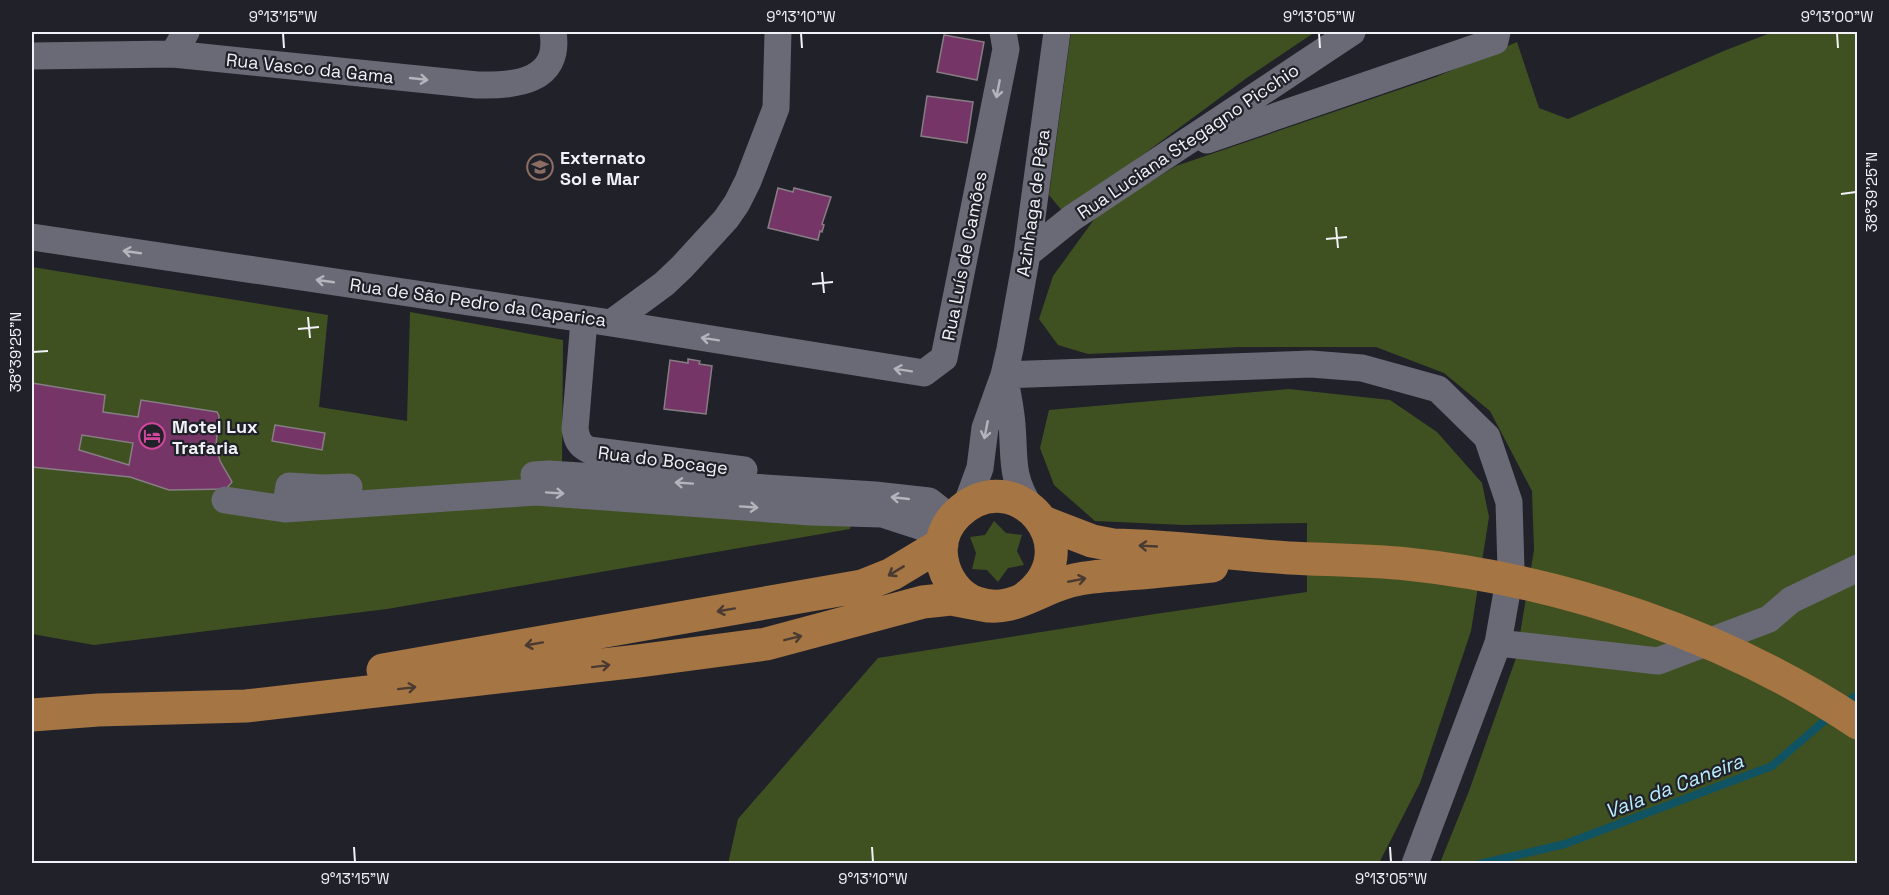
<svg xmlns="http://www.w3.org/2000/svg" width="1889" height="895" font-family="'Space Grotesk',sans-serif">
  <rect width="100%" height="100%" fill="#21212a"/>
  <path fill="#405121" d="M1071 32H1315L1248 77 1064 213 1049 195Z
    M1773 32H1857V863H1440L1469 791 1516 658 1534 550 1532 491 1490 411 1444 373 1376 347H1240L1088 354 1058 345 1039 319 1053 276 1098 214 1176 166 1436 77 1517 42 1539 108 1568 119 1726 50Z
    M32 267 328 315 319 407 407 421 410 312 563 340 562 466 855 504 850 529 387 609 94 645 32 634Z
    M1289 389 1390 400 1437 432 1482 483 1489 517 1471 631 1420 783 1379 863 728 864 738 819 878 658 1155 614 1307 592V523L1184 525 1095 521 1054 485 1040 448 1049 410Z
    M994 521 1006 533 1022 535 1017 551 1024 565 1008 568 998 582 987 570 972 569 976 553 970 537 985 535Z"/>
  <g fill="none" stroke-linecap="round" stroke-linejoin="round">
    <path stroke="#105362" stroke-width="8" d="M1843 705 1858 694
      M1479 864 1565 844 1772 766 1831 715"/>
  </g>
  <path fill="#753566" stroke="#877d84" stroke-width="1.5" fill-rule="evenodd" d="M944 35 984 42 977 80 937 72Z
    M927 96 973 102 967 143 921 136Z
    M778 188 793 192 794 188 831 197 822 224 824 225 822 232 820 231 818 240 768 228Z
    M688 359 700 361 699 364 712 366 706 414 664 409 670 360 688 363Z
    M32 383 105 395 103 412 138 417 141 400 217 412 219 416 216 445 220 461 232 482 226 489 169 490 130 477 32 467ZM82 435 133 443 129 465 79 450Z
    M275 425 325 433 322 450 272 441Z"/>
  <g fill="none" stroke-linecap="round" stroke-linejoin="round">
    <path stroke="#696a75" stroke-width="27" d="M173 54 186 32
      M32 56 173 54 477 85C515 86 561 82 553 32
      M1207 140 1495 41 1497 32
      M32 237 611 323 924 373 944 358 1006 49 1003 32
      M1027 254 1072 218 1352 32
      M584 320 575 429C577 440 579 445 589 450L744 470
      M611 323 664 284 682 267 726 219 737 203 748 181 776 108 778 32
      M1004 375 1311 364 1362 368 1438 389 1487 437 1509 502 1511 569 1498 643 1415 864
      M1005 378C1007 393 1011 409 1012 425 1015 460 1010 475 1030 507
      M534 475 549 474 875 495 929 501 952 519
      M225 500 285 509 536 492 811 512 882 514 922 527 943 538
      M964 507 969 498 980 468 985 428 1004 375 1010 349 1027 254 1057 32
      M285 509 289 486 322 488 349 487
      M1498 643 1658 661 1769 619 1791 600 1858 568"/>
    <path stroke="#a57543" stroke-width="33" d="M1043 522 1092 541 1113 545C1172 546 1230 554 1289 558 1329 560 1368 560 1407 564 1562 580 1728 636 1858 723
      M1022 600C1095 551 1015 457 957 514 945 526 939 542 942 559 945 578 958 597 977 603 1009 615 1037 590 1067 582 1086 576 1106 576 1126 574 1155 572 1183 569 1212 566
      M383 670 862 586 892 574 942 544
      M32 715 98 710 246 706 638 661 766 644 923 602 951 599 988 606"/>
  </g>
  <defs><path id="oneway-shaft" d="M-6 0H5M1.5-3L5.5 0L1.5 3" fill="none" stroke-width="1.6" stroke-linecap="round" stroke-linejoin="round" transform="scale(1.5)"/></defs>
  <g stroke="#b4b4bc">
    <use href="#oneway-shaft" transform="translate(419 79) rotate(6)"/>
    <use href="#oneway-shaft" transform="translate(998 89) rotate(101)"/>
    <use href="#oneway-shaft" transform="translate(132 252) rotate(-172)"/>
    <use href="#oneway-shaft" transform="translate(325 281) rotate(-172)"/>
    <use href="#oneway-shaft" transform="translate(710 339) rotate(-171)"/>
    <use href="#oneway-shaft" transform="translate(903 370) rotate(-171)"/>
    <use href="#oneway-shaft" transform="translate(986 430) rotate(101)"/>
    <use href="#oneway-shaft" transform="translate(684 483) rotate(-176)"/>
    <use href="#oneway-shaft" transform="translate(555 493) rotate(4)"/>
    <use href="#oneway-shaft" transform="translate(900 498) rotate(-174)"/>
    <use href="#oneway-shaft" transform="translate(749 507) rotate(4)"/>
  </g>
  <g stroke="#493a32">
    <use href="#oneway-shaft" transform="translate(1148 546) rotate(-177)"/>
    <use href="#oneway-shaft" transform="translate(896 571) rotate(149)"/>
    <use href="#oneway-shaft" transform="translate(1077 580) rotate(-11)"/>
    <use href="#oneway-shaft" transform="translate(726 610) rotate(170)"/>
    <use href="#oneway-shaft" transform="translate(793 638) rotate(-14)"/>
    <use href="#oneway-shaft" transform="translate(534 644) rotate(170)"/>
    <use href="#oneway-shaft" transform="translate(601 666) rotate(-7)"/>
    <use href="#oneway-shaft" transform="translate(407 688) rotate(-7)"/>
  </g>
  <path fill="none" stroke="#f1f1f7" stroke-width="2" d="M283 33 284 48M801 33 802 48M1319 33 1320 48M1837 33 1838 48M1841 194 1856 192M1336 227 1338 248M1326 239 1347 237M822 272 824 293M812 284 833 282M308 317 310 338M298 329 319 327M33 352 48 351M354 847 355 862M872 847 873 862M1390 847 1391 862"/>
  <defs>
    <g id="school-ring" transform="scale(1.35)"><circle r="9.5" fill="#21212a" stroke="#8d6e63" stroke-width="1.5"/><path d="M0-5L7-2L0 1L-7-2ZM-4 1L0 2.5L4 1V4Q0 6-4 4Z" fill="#8d6e63"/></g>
    <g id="hotel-ring" transform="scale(1.35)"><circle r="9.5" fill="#21212a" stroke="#d1479c" stroke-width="1.5"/><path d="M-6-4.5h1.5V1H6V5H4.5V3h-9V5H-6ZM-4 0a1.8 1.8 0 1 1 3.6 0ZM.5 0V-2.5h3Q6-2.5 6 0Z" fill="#d1479c"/></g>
  </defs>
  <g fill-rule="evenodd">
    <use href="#school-ring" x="540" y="167"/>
    <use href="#hotel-ring" x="152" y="436"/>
  </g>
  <g text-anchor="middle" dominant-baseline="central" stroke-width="4.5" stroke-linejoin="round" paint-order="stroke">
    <g font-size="18" fill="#f1f1f7" stroke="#21212a">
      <text transform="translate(310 68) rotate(6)">Rua Vasco da Gama</text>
      <text transform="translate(1188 141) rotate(-34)">Rua Luciana Stegagno Picchio</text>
      <text transform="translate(1033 203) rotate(-82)">Azinhaga de Pêra</text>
      <text transform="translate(964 256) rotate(-79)">Rua Luís de Camões</text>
      <text transform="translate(478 302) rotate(8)">Rua de São Pedro da Caparica</text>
      <text transform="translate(663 460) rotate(7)">Rua do Bocage</text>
    </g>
    <g font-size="18" font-weight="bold" fill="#f1f1f7" stroke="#21212a" text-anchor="start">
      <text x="560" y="157">Externato<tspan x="560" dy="21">Sol e Mar</tspan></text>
      <text x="172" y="426">Motel Lux<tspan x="172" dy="21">Trafaria</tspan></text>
    </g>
    <g font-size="20" font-style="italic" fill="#baeefd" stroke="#21212a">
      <text transform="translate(1674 786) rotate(-21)">Vala da Caneira</text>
    </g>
  </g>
  <rect width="1889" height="895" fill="none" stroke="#21212a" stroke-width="66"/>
  <rect x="33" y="33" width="1823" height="829" fill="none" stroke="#f1f1f7" stroke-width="2"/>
  <g font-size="15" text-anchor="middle" fill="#f1f1f7">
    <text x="283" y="22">9°13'15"W</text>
    <text x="801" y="22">9°13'10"W</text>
    <text x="1319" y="22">9°13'05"W</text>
    <text x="1837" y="22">9°13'00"W</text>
    <text transform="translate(1872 192) rotate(-90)" y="5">38°39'25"N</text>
    <text transform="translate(16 352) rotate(-90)" y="5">38°39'25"N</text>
    <text x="355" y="884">9°13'15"W</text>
    <text x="873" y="884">9°13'10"W</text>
    <text x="1391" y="884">9°13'05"W</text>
  </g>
</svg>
